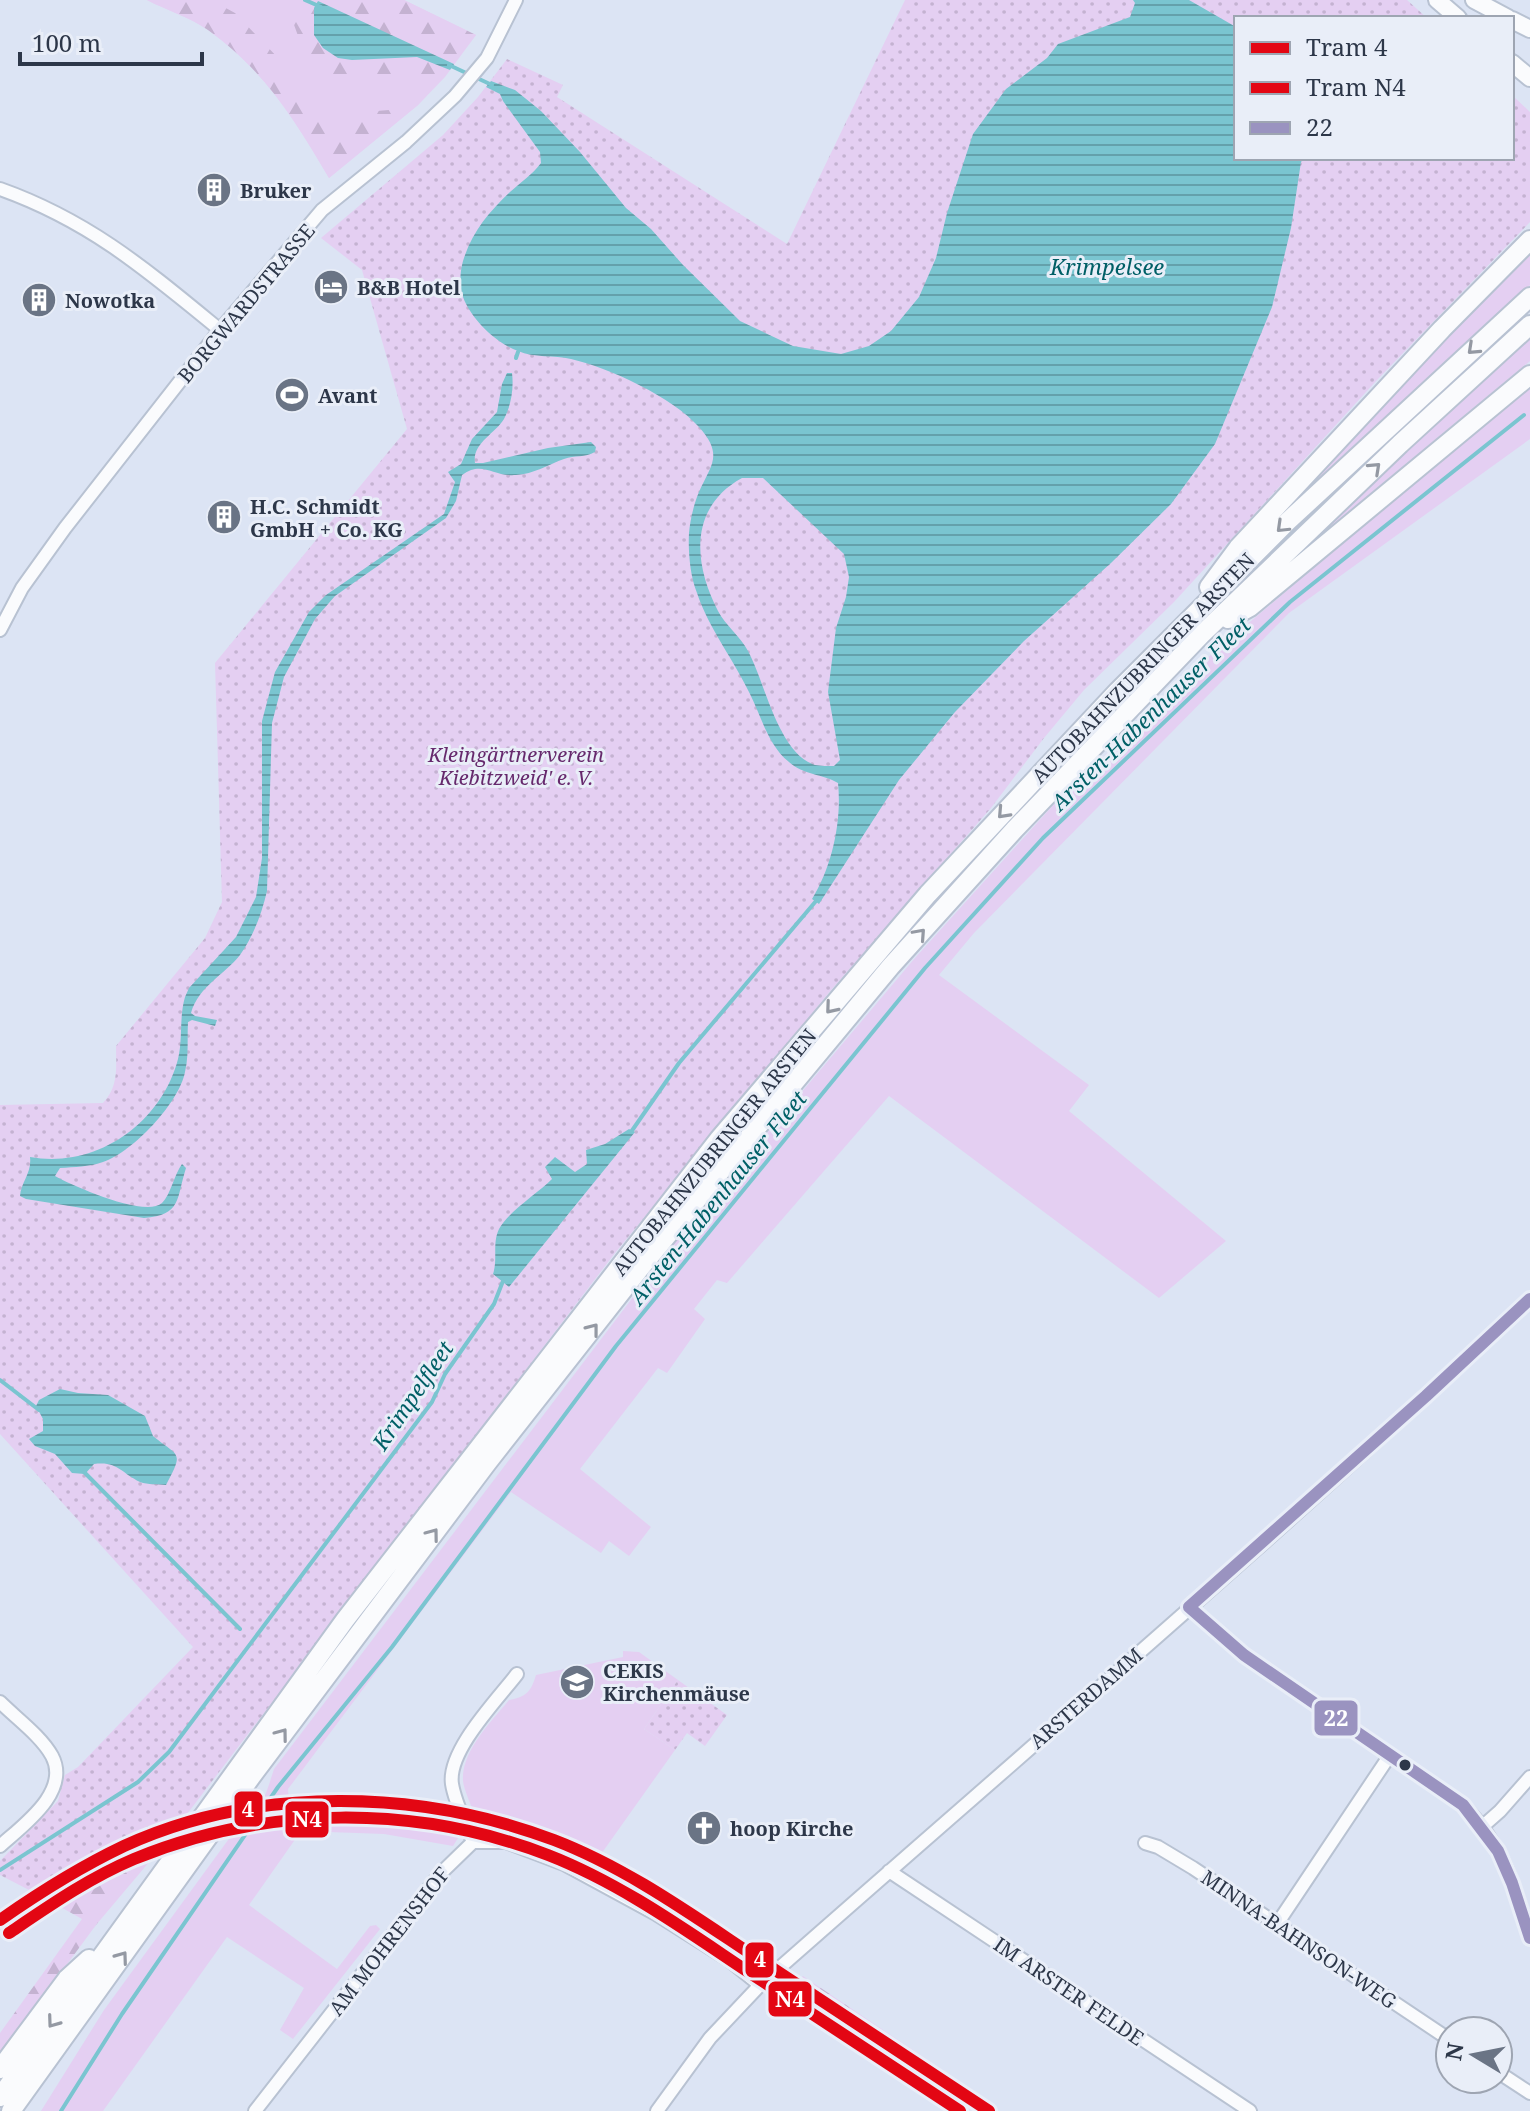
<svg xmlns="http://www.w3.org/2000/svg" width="1530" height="2111" font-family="'Noto Serif',serif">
  <defs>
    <pattern id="forest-firs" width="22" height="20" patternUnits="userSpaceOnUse" patternTransform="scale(2)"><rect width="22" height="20" fill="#e4cff2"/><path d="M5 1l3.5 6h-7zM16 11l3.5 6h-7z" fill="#c4b2d1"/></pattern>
    <pattern id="park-dots" width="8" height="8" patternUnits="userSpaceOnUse" patternTransform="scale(2)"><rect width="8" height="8" fill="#e4cff2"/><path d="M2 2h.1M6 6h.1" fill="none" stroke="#c4b2d1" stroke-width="1.8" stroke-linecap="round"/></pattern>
    <pattern id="water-rules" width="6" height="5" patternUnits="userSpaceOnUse" patternTransform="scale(2)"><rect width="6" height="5" fill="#7ac5d0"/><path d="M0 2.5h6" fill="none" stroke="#64a1ab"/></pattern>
  </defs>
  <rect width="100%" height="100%" fill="#dce4f4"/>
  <path fill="#e4cff2" d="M147 0H404L476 35 445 77 418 105 329 178C295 120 264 70 208 30 190 17 166 10 147 0Z
    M1530 248V285L1308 489 1303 484Z
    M1530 335V361L1330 527 1326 523Z
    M1530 385V439L1289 613 974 933 939 975 1089 1085 1069 1111 1226 1241 1159 1298 889 1096 727 1283 717 1280 694 1309 705 1319 667 1373 658 1368 580 1469 651 1527 629 1556 609 1541 601 1553 511 1492 288 1789 290 1815C347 1811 402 1814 458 1824L460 1835 453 1846 384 1834 301 1831 249 1905 337 1969 370 1926 376 1925 380 1929 293 2039 280 2030 304 1988 227 1937 103 2111H41L104 2010 239 1825C261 1817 267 1790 274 1769L675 1242 915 958 1056 802 1198 666Z
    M623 1651 639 1652 678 1680 644 1729 675 1750 599 1857 550 1834 473 1811C470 1802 464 1790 463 1781 461 1751 492 1721 509 1700 526 1697 531 1692 536 1675L623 1657Z"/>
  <path fill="url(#forest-firs)" d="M147 0H211L235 13 280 60 296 87 319 103V121L352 113 389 110 419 90 430 92 418 105 329 178C295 120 264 70 208 30 190 17 166 10 147 0Z
    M285 0H404L476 35 439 82 414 77 378 80 329 74 305 55Z
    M166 1842 96 1925 0 2055V2033L82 1919 48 1900 134 1854Z
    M803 1976 977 2093 963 2090 798 1980Z
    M786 1991 954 2103 958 2111H953L778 1997Z"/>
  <path fill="url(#park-dots)" d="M905 0H1407L1427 18H1236V158H1512V95L1530 112V222L1377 380 1174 602 1084 690 1044 738 991 808 832 989 615 1253 184 1818C130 1837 78 1859 31 1891L0 1875V1861L58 1801 65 1775 78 1767 193 1647 0 1434V1105L103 1103C119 1086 116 1067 116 1046L205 938 222 902 215 663 407 429 362 270 321 238 443 135 478 97 507 59 563 85 557 97 787 244Z
    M678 1680 727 1715 705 1746 687 1733 675 1750 644 1729Z"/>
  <path fill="url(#water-rules)" fill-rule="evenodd" d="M1133 0H1189L1236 27V158H1304L1301 162 1291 228 1272 307 1215 444 1171 504 1111 563 1024 641 955 712 899 780 819 904 812 899C832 867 842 821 838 783 823 774 803 775 789 762 768 745 762 718 750 694 734 660 709 629 697 593 690 576 688 551 689 533 690 521 694 503 699 492 711 465 724 455 699 427 672 397 610 368 571 359 554 355 534 358 518 351 496 343 471 319 463 297 459 285 460 272 463 261 472 232 488 213 510 192 521 182 532 175 541 163L540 152 503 101 500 94 486 87 491 81 515 90 541 111 580 152 626 208 651 229 683 265 740 321 793 346 841 354 869 346 891 331 919 297 936 258 947 213 973 134 1006 89 1047 58 1058 44 1130 17 1135 3ZM742 478H763L844 554 849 577 846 597 836 628 828 692 840 760 834 766C828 766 821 766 815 765 778 753 765 682 748 651 740 636 726 626 718 611 693 563 689 507 742 478Z
    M318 1 454 64 450 70 417 57 352 60 338 58 323 48 314 35V8Z
    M507 373H512C514 388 511 406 504 419 495 434 472 443 475 463H483L548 448 591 442 596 447 595 452C585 458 575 455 564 459 547 465 534 474 516 475 492 477 483 460 462 475L456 501 446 518 335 596 315 619 284 677 272 723 267 891C262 913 253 937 240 955 224 975 199 986 191 1013L195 1016 217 1020 215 1026 192 1020 188 1022C187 1038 189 1056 185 1072 179 1103 133 1152 103 1162 88 1167 75 1167 60 1168L55 1176C73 1186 145 1218 162 1203 171 1194 174 1175 182 1164L186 1168C176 1199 182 1215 144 1218L26 1199 20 1196C21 1182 32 1173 30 1157 96 1169 161 1124 178 1059 183 1039 179 1017 185 997L189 988 236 937 256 897 262 858V721L275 672 309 612 326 595 444 514 455 482 448 472 461 464 472 439 497 412 502 384Z
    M629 1129 635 1132 509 1287 493 1274C498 1260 492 1243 499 1229 509 1211 537 1194 552 1179L545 1167 555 1157 575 1172 587 1164 586 1150 605 1144Z
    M60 1389 78 1393 108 1395 145 1416 153 1436C178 1457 185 1450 166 1485 158 1484 148 1485 140 1482 121 1473 118 1461 94 1464L85 1474 72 1473 55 1454 35 1446 29 1439 43 1431V1419L36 1406 39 1400Z"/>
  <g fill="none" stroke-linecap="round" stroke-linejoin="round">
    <path stroke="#7ac5d0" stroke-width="4" d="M305 0 321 7
      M449 65 492 85
      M516 358 518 352
      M631 1132 679 1063 816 901
      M0 1380 39 1410
      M84 1472 240 1629
      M0 1870 138 1782 169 1752 432 1402 445 1374 494 1304 503 1281
      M61 2111 122 2014 278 1787 392 1647 616 1346 925 968 1043 838 1290 602 1524 415"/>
    <g stroke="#b8c2d2" stroke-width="16">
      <path id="minor" d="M0 189C90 221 148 271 220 330
        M0 630 22 588 65 528 220 330 322 210 406 142 455 96 487 58 516 0
        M1189 1607 1244 1655 1463 1805C1505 1848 1513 1883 1530 1938
        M0 1702C16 1718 41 1736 52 1756 71 1792 22 1826 0 1846
        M1483 1826 1500 1811 1530 1777
        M473 1842C466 1824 455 1803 452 1784 447 1751 497 1700 517 1674
        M1145 1843 1158 1847 1193 1868 1450 2040
        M889 1871 1250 2111
        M1277 1924 1390 1755
        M1498 2072 1530 2093
        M255 2111 440 1874 473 1842H506L564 1864 656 1914 729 1960 760 1985
        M657 2111 710 2038 760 1985C1017 1758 1280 1535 1530 1299"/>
    </g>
    <g stroke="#b8c2d2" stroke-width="20">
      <path id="major" d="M1437 0 1458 18
        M1474 0 1508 18
        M1512 20 1530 29
        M1512 63 1530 78"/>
    </g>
    <g stroke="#b8c2d2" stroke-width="22">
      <path id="highway" d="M1209 587 1238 548 1442 329 1530 240
        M1228 619 1250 607 1530 375
        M0 2069 67 1979 89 1959
        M0 2097 345 1620 719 1139 928 894 1118 691 1288 521 1530 297
        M11 2111 251 1777 487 1463 641 1267 891 966 1014 830 1201 635 1400 444 1530 325"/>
    </g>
    <use href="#minor" stroke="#fafbfd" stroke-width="12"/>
    <use href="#major" stroke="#fafbfd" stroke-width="16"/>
    <use href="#highway" stroke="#fafbfd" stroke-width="18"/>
    <g stroke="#e9eef8" stroke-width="18">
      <path id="bus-1" d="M1189 1607 1244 1655 1463 1805 1498 1851 1512 1883 1530 1938
        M1189 1607 1426 1396 1530 1299"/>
    </g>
    <use href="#bus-1" stroke="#9a93c0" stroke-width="12"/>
    <g stroke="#e9eef8" stroke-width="18">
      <path id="tram-1" d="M0 1920C40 1892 80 1867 124 1846 257 1785 419 1789 554 1840 627 1868 692 1915 757 1958 834 2009 912 2060 989 2111"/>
    </g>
    <g stroke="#e9eef8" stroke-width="18">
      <path id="tram-2" d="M9 1933C49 1906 89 1878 134 1859 266 1805 415 1804 548 1855 620 1883 684 1929 747 1971 818 2018 889 2064 960 2111"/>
    </g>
    <use href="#tram-1" stroke="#e30613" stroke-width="12"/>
    <use href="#tram-2" stroke="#e30613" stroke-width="12"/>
  </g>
  <defs><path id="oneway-chevron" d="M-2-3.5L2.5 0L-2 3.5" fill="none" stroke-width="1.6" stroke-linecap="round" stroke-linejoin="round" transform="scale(2)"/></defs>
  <g stroke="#9499a3">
    <use href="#oneway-chevron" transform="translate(1473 349) rotate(137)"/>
    <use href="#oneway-chevron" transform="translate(1375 468) rotate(-43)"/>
    <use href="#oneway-chevron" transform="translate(1282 527) rotate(136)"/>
    <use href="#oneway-chevron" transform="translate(1003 813) rotate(133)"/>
    <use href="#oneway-chevron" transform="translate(920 934) rotate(-48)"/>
    <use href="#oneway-chevron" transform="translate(831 1008) rotate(130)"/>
    <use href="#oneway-chevron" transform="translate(593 1329) rotate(-52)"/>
    <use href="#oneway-chevron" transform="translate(433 1534) rotate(-53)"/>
    <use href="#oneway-chevron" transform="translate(282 1734) rotate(-53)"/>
    <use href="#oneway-chevron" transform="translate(122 1957) rotate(-54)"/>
    <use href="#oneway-chevron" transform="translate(53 2022) rotate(126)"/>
  </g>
  <defs>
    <g id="building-disc" transform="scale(1.8)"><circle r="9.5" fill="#6a7485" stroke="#e9eef8"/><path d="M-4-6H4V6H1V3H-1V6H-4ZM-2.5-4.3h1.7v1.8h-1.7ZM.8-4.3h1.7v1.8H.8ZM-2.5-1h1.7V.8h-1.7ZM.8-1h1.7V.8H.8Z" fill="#fff"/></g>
    <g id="hotel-disc" transform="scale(1.8)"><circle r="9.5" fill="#6a7485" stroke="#e9eef8"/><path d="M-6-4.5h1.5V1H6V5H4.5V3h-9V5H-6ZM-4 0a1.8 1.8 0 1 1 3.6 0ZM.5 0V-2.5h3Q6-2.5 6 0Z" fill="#fff"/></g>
    <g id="stadium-disc" transform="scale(1.8)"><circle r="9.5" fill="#6a7485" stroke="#e9eef8"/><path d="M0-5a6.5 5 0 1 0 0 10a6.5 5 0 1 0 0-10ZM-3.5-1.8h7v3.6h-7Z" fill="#fff"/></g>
    <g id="school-disc" transform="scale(1.8)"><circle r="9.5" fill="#6a7485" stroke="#e9eef8"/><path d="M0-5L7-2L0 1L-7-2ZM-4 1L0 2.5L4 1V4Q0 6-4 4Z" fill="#fff"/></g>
    <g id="church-disc" transform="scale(1.8)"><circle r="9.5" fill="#6a7485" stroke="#e9eef8"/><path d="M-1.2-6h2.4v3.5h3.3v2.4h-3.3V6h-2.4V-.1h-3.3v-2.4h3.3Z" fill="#fff"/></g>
  </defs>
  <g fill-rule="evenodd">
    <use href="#building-disc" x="214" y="190"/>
    <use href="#hotel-disc" x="331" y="287"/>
    <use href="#building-disc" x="39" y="300"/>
    <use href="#stadium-disc" x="292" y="395"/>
    <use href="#building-disc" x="224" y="517"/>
    <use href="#school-disc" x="577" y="1682"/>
    <use href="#church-disc" x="704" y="1828"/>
  </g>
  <circle fill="#2d3749" stroke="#e9eef8" stroke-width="3" cx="1405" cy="1765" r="7"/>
  <g text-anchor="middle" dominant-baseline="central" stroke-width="6" stroke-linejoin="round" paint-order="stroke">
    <g font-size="20" font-weight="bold" fill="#2d3749" stroke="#e9eef8" text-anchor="start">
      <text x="240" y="190">Bruker</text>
      <text x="357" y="287">B&amp;B Hotel</text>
      <text x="65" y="300">Nowotka</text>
      <text x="318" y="395">Avant</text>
      <text x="250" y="506">H.C. Schmidt<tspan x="250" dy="23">GmbH + Co. KG</tspan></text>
      <text x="603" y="1670">CEKIS<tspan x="603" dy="23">Kirchenmäuse</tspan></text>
      <text x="730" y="1828">hoop Kirche</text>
    </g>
    <g font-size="20" fill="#2d3749" stroke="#e9eef8">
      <text transform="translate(246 303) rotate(-50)">BORGWARDSTRASSE</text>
      <text transform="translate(1143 668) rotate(-46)">AUTOBAHNZUBRINGER ARSTEN</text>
      <text transform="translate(714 1152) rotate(-51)">AUTOBAHNZUBRINGER ARSTEN</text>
      <text transform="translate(1086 1698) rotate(-41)">ARSTERDAMM</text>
      <text transform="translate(1299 1939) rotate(34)">MINNA-BAHNSON-WEG</text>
      <text transform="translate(389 1941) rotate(-52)">AM MOHRENSHOF</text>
      <text transform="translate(1069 1991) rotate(34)">IM ARSTER FELDE</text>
    </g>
    <g font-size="20" font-style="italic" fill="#66296d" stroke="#e9eef8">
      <text x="516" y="754">Kleingärtnerverein<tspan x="516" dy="23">Kiebitzweid' e. V.</tspan></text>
    </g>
    <g font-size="22" font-style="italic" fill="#005f66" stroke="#e9eef8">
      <text x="1107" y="266">Krimpelsee</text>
      <text transform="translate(1150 713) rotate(-44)">Arsten-Habenhauser Fleet</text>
      <text transform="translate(717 1197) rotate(-51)">Arsten-Habenhauser Fleet</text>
      <text transform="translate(412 1395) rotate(-56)">Krimpelfleet</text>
    </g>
  </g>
  <g stroke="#e9eef8" stroke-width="3">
    <rect x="1313" y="1699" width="46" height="38" rx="8" fill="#9a93c0"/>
    <rect x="233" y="1790" width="31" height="38" rx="8" fill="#e30613"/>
    <rect x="284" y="1800" width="46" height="39" rx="8" fill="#e30613"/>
    <rect x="744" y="1941" width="31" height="38" rx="8" fill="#e30613"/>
    <rect x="767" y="1980" width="46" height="38" rx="8" fill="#e30613"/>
  </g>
  <g font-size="22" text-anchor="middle" font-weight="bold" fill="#fff">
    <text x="1336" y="1726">22</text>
    <text x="248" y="1817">4</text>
    <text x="307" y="1827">N4</text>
    <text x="760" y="1967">4</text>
    <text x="790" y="2007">N4</text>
  </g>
  <rect x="1234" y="16" width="280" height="144" fill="#e9eef8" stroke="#9ea5b2" stroke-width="2"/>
  <rect x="1250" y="42" width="40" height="12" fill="#e30613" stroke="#9ea5b2" stroke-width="2"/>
  <text x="1306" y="56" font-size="24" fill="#2d3749">Tram 4</text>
  <rect x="1250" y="82" width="40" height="12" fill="#e30613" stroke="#9ea5b2" stroke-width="2"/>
  <text x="1306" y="96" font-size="24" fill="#2d3749">Tram N4</text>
  <rect x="1250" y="122" width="40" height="12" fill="#9a93c0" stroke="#9ea5b2" stroke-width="2"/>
  <text x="1306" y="136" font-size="24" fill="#2d3749">22</text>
  <g transform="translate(1474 2055) rotate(280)"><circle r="38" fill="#e9eef8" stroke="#9ea5b2" stroke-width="2"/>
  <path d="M0-6L14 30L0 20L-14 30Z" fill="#6a7485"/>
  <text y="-12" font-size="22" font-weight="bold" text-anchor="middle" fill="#2d3749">N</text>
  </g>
  <path d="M20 52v12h182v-12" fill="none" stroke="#2d3749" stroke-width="4"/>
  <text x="32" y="52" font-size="24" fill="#2d3749" stroke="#e9eef8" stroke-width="6" paint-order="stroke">100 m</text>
</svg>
